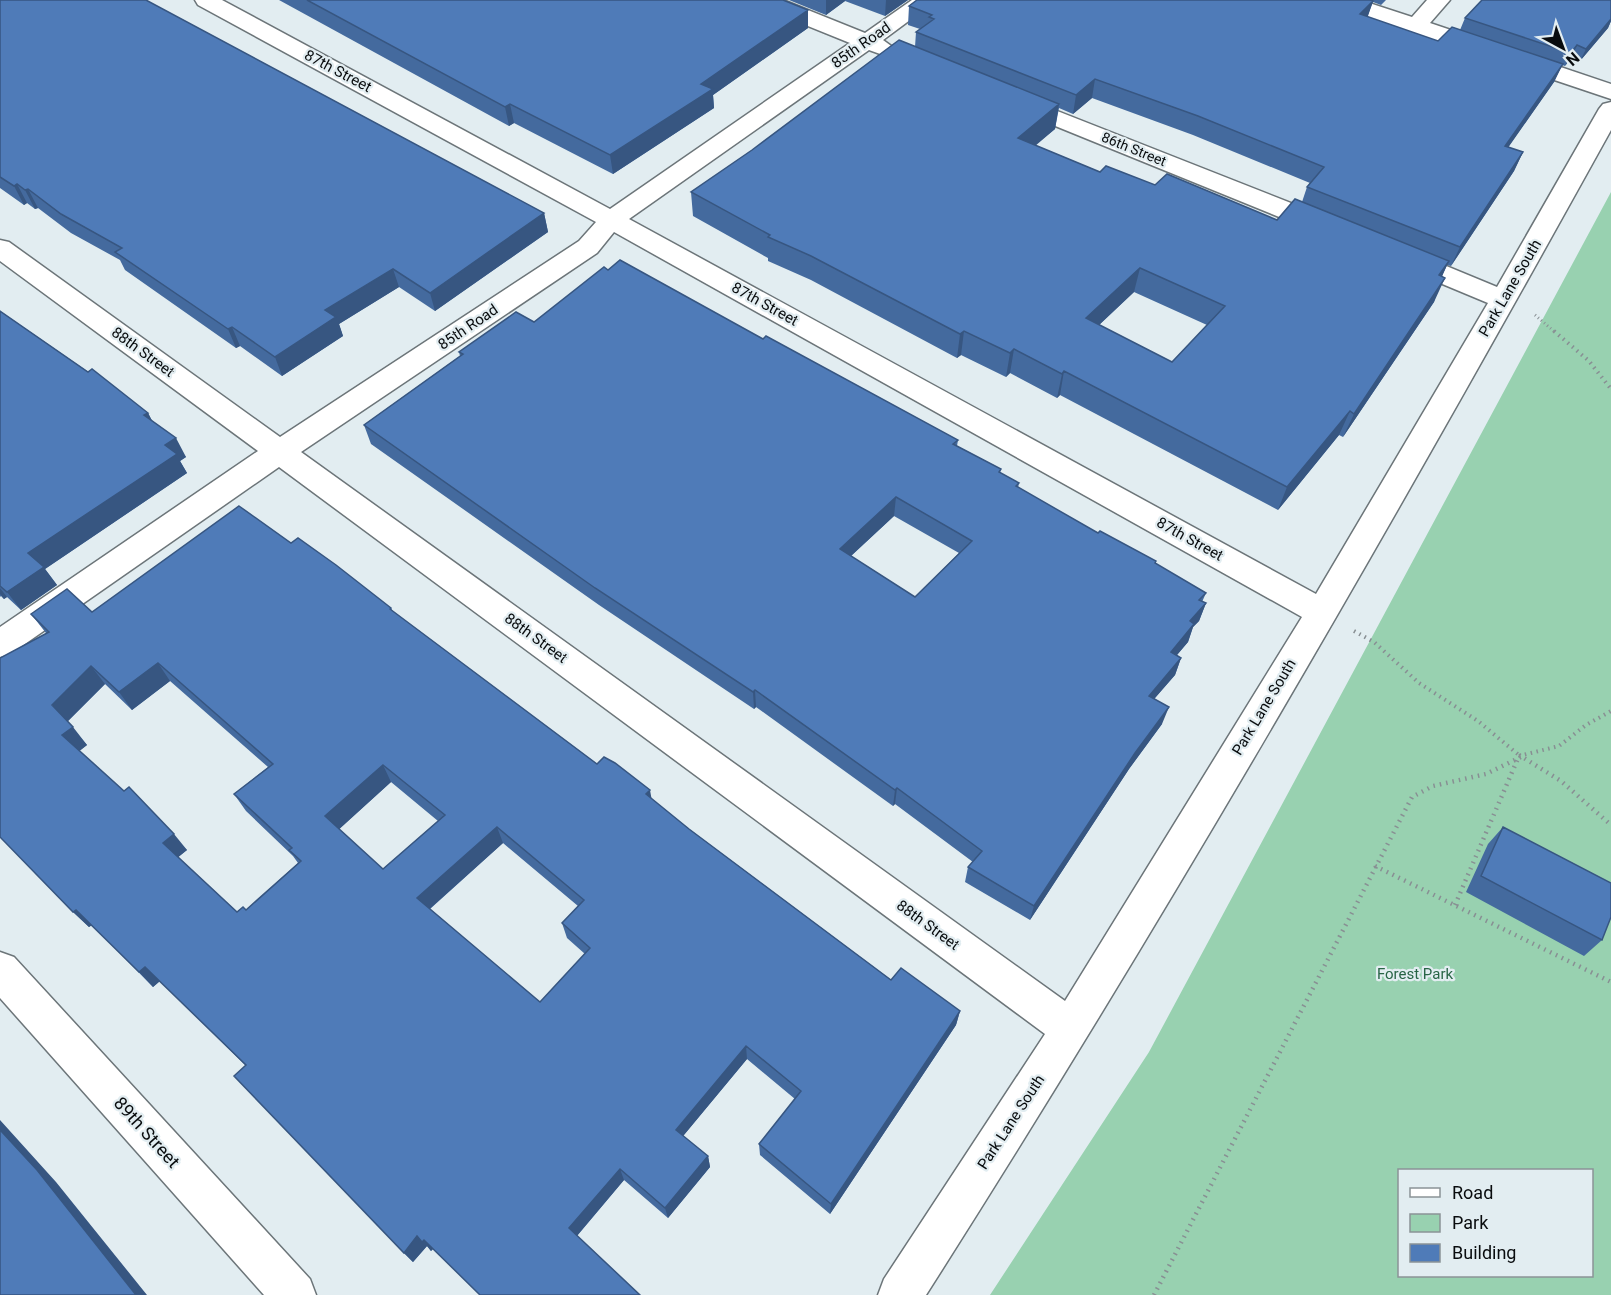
<svg xmlns="http://www.w3.org/2000/svg" width="1611" height="1295" font-family="Roboto,sans-serif">
  <rect width="100%" height="100%" fill="#e2edf1"/>
  <path fill="#98d1b0" fill-rule="evenodd" d="M1611 192V1295H990L1149 1052ZM1400 1170H1592V1276H1400Z"/>
  <g fill="none" stroke-linecap="round" stroke-linejoin="round">
    <g stroke="#6c7579" stroke-width="3">
      <path id="minor" d="M195 0H222L610 209 850 43 756 5 753 0H783L865 33 912 0H937L883 40 894 48 891 53 883 55 869 50 629 219 1316 594 1488 303 1392 263 1388 257 1392 251 1401 249 1410 251 1497 287 1599 109 1603 104 1611 102V130C1393 524 1168 915 926 1295H878L884 1279 1045 1034 279 467 12 653 0 657V627L258 451 0 261V240L9 242 280 437 579 241 596 222 198 5ZM614 232 1302 617 1065 1001 301 452 597 253Z
        M1328 0H1360L1412 17 1427 0H1450L1430 23 1611 84V99L1331 5Z
        M1014 94 1334 220 1338 226 1334 232 1325 234 1316 232 1006 106 1002 101 1006 96Z
        M0 952 14 957 310 1279 316 1295H264L0 998Z"/>
    </g>
    <path stroke="#888f93" stroke-width="3" stroke-dasharray="1 3" stroke-linecap="butt" d="M1535 315 1556 333"/>
    <path stroke="#888f93" stroke-width="4" stroke-dasharray="1.5 4.5" stroke-linecap="butt" d="M1554 331 1589 361 1611 389
      M1354 631 1374 642 1419 683 1478 721 1520 756
      M1519 756 1559 746 1586 725 1611 711"/>
    <path stroke="#888f93" stroke-width="4.5" stroke-dasharray="1.5 5" stroke-linecap="butt" d="M1519 755 1561 781 1611 825
      M1375 866 1611 982
      M1455 905 1519 756
      M1154 1295 1412 797 1433 786 1486 774 1525 755"/>
    <use href="#minor" fill="#fff" fill-rule="evenodd"/>
  </g>
  <path fill="#446a9e" fill-rule="evenodd" d="M0 0 544 213 548 232 435 311 399 287 339 324 343 336 282 376 240 346 236 348 125 270 120 260 71 233 38 208 35 209 27 203 24 205 0 188Z
    M279 0H783L808 10V28L713 95 714 108 613 174 514 123 509 126Z
    M789 0H908L885 16 845 1 826 15Z
    M917 0H1386L1381 5 1373 2 1367 17 1438 41 1460 30 1465 18 1611 19V21L1608 28 1580 61 1571 58 1565 66 1562 65 1554 82 1508 147 1523 152 1514 171 1451 266 1447 265 1442 276 1434 302 1343 437 1339 435 1278 510 1060 395 1057 398 1010 373 1006 377 961 355 957 358 811 280 768 261V258L693 216 691 192 915 47 916 32 920 29 908 25 909 6ZM1092 98 1193 135 1310 183 1307 187 1302 202 1277 220 1155 185 1100 172 1035 145 1055 129 1059 108 1073 114ZM1134 292 1207 325 1172 362 1099 325Z
    M0 311 148 413 152 421 186 457 180 461 187 473 45 569 57 585 21 610 7 597 4 599 1 596 0 597Z
    M534 322 763 339 958 440 957 446 1001 469 1000 473 1019 483 1018 488 1098 533 1156 561 1155 564 1206 593 1202 602 1206 603 1199 621 1193 627 1188 642 1177 655 1181 658 1175 675 1154 699 1162 724 1129 769 1030 920 965 882 968 867 973 862 895 804 893 806 756 707 754 709 599 605 371 444 364 425 460 356 459 352ZM894 516 959 553 915 597 851 556Z
    M291 543 391 608 393 612 597 764 652 799 689 829 891 980 960 1011 956 1025 830 1214 760 1155 759 1144 795 1099 747 1059 683 1136 708 1156 710 1167 668 1218 624 1180 577 1236 433 1249 431 1251 427 1246 413 1262 404 1253 245 1065 160 981 153 987 92 925 89 927 73 912 46 633 31 614 92 612ZM170 681 268 767 234 794 246 811 293 856 298 863 246 910 237 912 178 857 187 850 79 751 87 745 67 722 105 684 132 710ZM391 782 438 821 383 869 339 829ZM503 843 578 906 562 923 567 938 585 954 540 1002 430 909Z
    M1503 827 1602 940 1584 956 1466 892 1488 844Z"/>
  <path fill="#375681" d="M826 0H845V1L826 15Z
    M886 0H908L885 16Z
    M1373 1 1367 19 1360 14Z
    M808 10V28L713 95 714 108 613 174 610 155 701 84Z
    M1611 19V21L1608 28 1580 61 1586 49Z
    M1577 45 1571 58 1565 66 1571 53Z
    M1563 64 1554 82 1496 165 1505 146Z
    M1095 79 1092 98 1073 114 1076 95Z
    M510 104 514 123 509 126 505 107Z
    M1059 104 1055 129 1015 163 1018 138Z
    M1523 152 1514 171 1451 266 1460 247Z
    M17 184 27 203 24 205 14 186Z
    M28 189 38 208 35 209 25 190Z
    M544 213 548 232 435 311 430 293Z
    M1449 261 1438 285 1439 275Z
    M1140 268 1134 292 1081 342 1086 318Z
    M393 269 399 287 339 324 343 336 282 376 275 357 325 310Z
    M1445 278 1434 302 1343 437 1354 414Z
    M232 327 240 346 236 348 228 329Z
    M964 331 961 355 957 358 960 334Z
    M1014 349 1010 373 1006 377 1010 353Z
    M1064 371 1060 395 1057 398 1062 374Z
    M1350 411 1339 435 1278 510 1287 487Z
    M148 413 158 432 144 415Z
    M176 438 186 457 180 461 187 473 45 569 57 585 21 610 7 592 28 553 165 445Z
    M896 497 894 516 839 567 840 549Z
    M0 588 7 597 4 599 0 594Z
    M1206 603 1199 621 1193 627 1188 642 1165 669 1171 652 1190 621Z
    M1181 658 1175 675 1142 713 1149 696Z
    M158 663 170 681 132 710 119 692Z
    M91 666 105 684 66 723 52 705Z
    M755 690 756 707 754 709 753 692Z
    M1169 707 1162 724 1129 769 1030 920 1034 906 1135 753Z
    M73 727 87 745 77 753 62 735Z
    M383 765 391 782 335 833 325 816Z
    M897 788 895 804 893 806 895 790Z
    M650 790 653 807 646 794Z
    M497 827 503 843 425 913 417 898Z
    M174 834 187 850 176 859 163 843Z
    M76 910 92 925 89 927 73 912Z
    M145 967 160 981 153 987 139 972Z
    M960 1011 956 1025 830 1214 831 1204Z
    M746 1046 747 1059 679 1141 676 1130Z
    M0 1120 56 1182 147 1295H136L0 1130Z
    M708 1156 710 1167 668 1218 665 1208Z
    M620 1169 624 1180 575 1238 569 1228Z
    M417 1236 424 1240 433 1249 431 1251 427 1246 413 1262 404 1253Z"/>
  <path fill="#4f7bb8" stroke="#375681" stroke-width="1.5" fill-rule="evenodd" d="M0 0H146L544 213 430 293 393 269 325 310 336 317 275 357 232 327 228 329 115 252 122 248 61 214 28 189 25 190 17 184 14 186 0 177Z
    M307 0H783L808 10 701 84 713 89 610 155 510 104 505 107Z
    M917 0H1370L1373 1 1360 14 1438 41 1452 27 1563 64 1505 146 1523 152 1460 247 1307 187 1324 167 1198 116 1095 79 1076 95 916 32 934 19 929 17 932 15 909 6Z
    M1482 0H1611V19L1586 49 1577 45 1571 53 1465 18Z
    M899 40 1059 104 1018 138 1100 172 1106 166 1155 185 1167 174 1277 220 1295 199 1449 261 1439 275 1445 278 1354 414 1350 411 1287 487 1064 371 1062 374 1014 349 1010 353 964 331 960 334 811 256 768 237 770 235 691 192 752 150ZM1140 268 1225 306 1172 362 1086 318Z
    M620 260 763 339 766 336 958 440 953 444 1001 469 999 472 1019 483 1016 486 1098 533 1100 531 1156 561 1155 563 1206 593 1199 600 1206 603 1190 621 1194 624 1171 652 1181 658 1149 696 1169 707 1135 753 1034 906 968 867 982 851 897 788 895 790 755 690 753 692 595 588 364 425 463 354 459 352 516 312 534 322 604 267 608 270ZM896 497 972 541 915 597 840 549Z
    M0 311 88 372 92 369 148 413 144 415 176 438 165 445 177 454 28 553 44 567 7 592 0 586Z
    M239 506 291 543 298 538 336 565 391 608 390 609 597 764 604 757 615 763 650 790 646 794 689 829 891 980 901 968 960 1011 831 1204 759 1144 801 1091 746 1046 676 1130 708 1156 665 1208 620 1169 569 1228 640 1295H480L424 1240 422 1242 417 1236 404 1253 234 1076 246 1065 145 967 139 972 76 910 73 912 0 837V658L49 632 31 614 67 589 92 612ZM158 663 273 764 234 794 292 848 289 850 301 861 246 910 243 907 237 912 163 843 174 834 129 787 124 791 62 735 73 727 52 705 91 666 119 692ZM383 765 445 815 383 869 325 816ZM497 827 584 900 562 923 590 948 540 1002 417 898Z
    M1503 827 1611 883V917L1602 940 1481 876Z
    M0 1130 37 1170 136 1295H0Z"/>
  <g text-anchor="middle" dominant-baseline="central" stroke-width="4.5" stroke-linejoin="round" paint-order="stroke">
    <g font-size="14" fill="#090c0e" stroke="#e2edf1">
      <text transform="translate(1134 149) rotate(22)">86th Street</text>
    </g>
    <g font-size="15" fill="#090c0e" stroke="#e2edf1">
      <text transform="translate(861 45) rotate(-35)">85th Road</text>
      <text transform="translate(338 71) rotate(28)">87th Street</text>
      <text transform="translate(1510 288) rotate(-60)">Park Lane South</text>
      <text transform="translate(765 304) rotate(29)">87th Street</text>
      <text transform="translate(468 327) rotate(-34)">85th Road</text>
      <text transform="translate(143 352) rotate(36)">88th Street</text>
      <text transform="translate(1190 539) rotate(29)">87th Street</text>
      <text transform="translate(536 638) rotate(36)">88th Street</text>
      <text transform="translate(1264 707) rotate(-59)">Park Lane South</text>
      <text transform="translate(928 925) rotate(36)">88th Street</text>
      <text transform="translate(1011 1122) rotate(-57)">Park Lane South</text>
    </g>
    <g font-size="15" fill="#286546" stroke="#e2edf1">
      <text x="1415" y="974">Forest Park</text>
    </g>
    <g font-size="18" fill="#090c0e" stroke="#e2edf1">
      <text transform="translate(147 1132) rotate(48)">89th Street</text>
    </g>
  </g>
  <rect x="1398" y="1169" width="195" height="108" fill="#e2edf1" stroke="#8b9396" stroke-width="1.5"/>
  <rect x="1410" y="1188" width="30" height="9" fill="#ffffff" stroke="#8b9396" stroke-width="1.5"/>
  <text x="1452" y="1199" font-size="18" fill="#090c0e">Road</text>
  <rect x="1410" y="1214" width="30" height="18" fill="#98d1b0" stroke="#8b9396" stroke-width="1.5"/>
  <text x="1452" y="1229" font-size="18" fill="#090c0e">Park</text>
  <rect x="1410" y="1244" width="30" height="18" fill="#4f7bb8" stroke="#8b9396" stroke-width="1.5"/>
  <text x="1452" y="1259" font-size="18" fill="#090c0e">Building</text>
  <g transform="translate(1563 48) rotate(139)" stroke="#e2edf1" stroke-width="4.5" paint-order="stroke">
  <path d="M0-4.5L10 22L0 15L-10 22Z" fill="#090c0e"/>
  <text y="-9" font-size="16" font-weight="bold" text-anchor="middle" fill="#090c0e">N</text>
  </g>
</svg>
